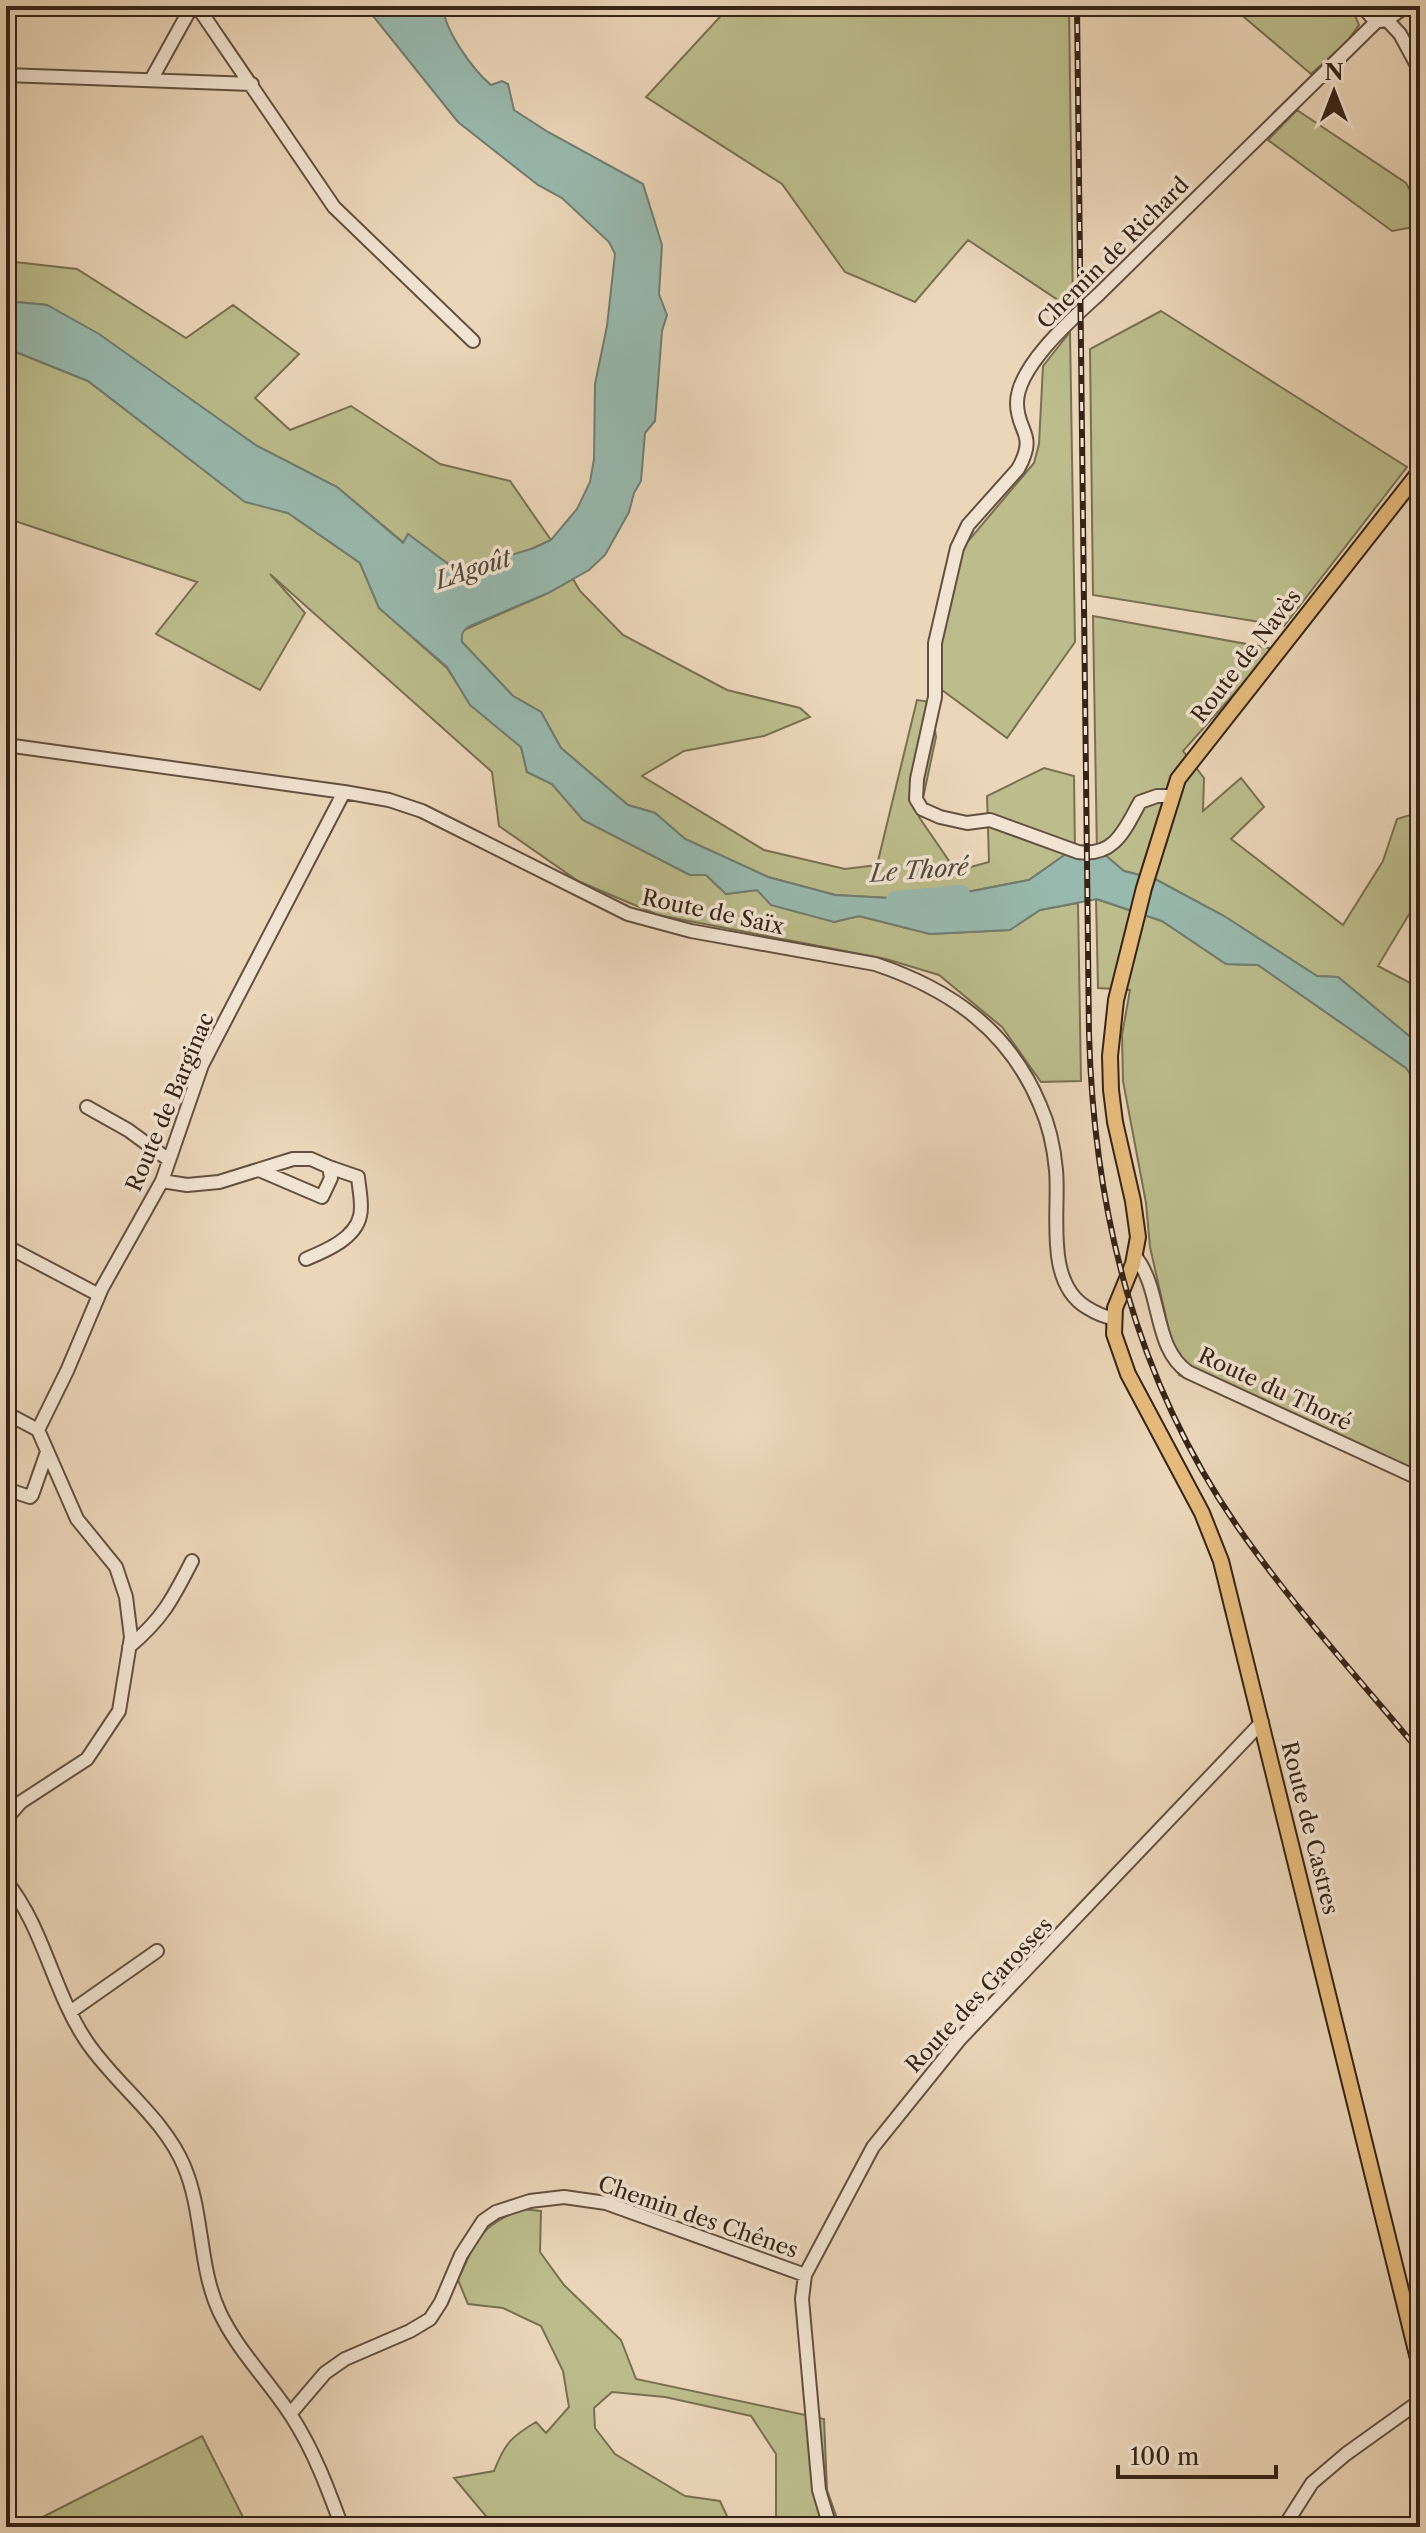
<svg xmlns="http://www.w3.org/2000/svg" width="1426" height="2533" font-family="'Libre Caslon Text',serif">
  <rect width="100%" height="100%" fill="#ebd6b9"/>
  <filter id="stains"><feTurbulence type="fractalNoise" baseFrequency=".0025" numOctaves="4"/><feColorMatrix values="0 0 0 0 .2 0 0 0 0 .09 0 0 0 0 .02 0 0 0 .5 -.17"/></filter>
  <radialGradient id="worn" r=".72"><stop offset=".6" stop-color="#630" stop-opacity="0"/><stop offset="1" stop-color="#630" stop-opacity=".3"/></radialGradient>
  <path fill="#bcbc8c" stroke="#797052" stroke-width="2" d="M730 6H1069L1073 310 968 240 915 302 845 272 782 184 646 97Z
    M1231 6H1351L1359 25 1346 43 1311 74Z
    M1297 110 1406 183 1420 208V226L1392 231 1268 140Z
    M6 261 77 269 186 338 233 305 299 354 255 398 290 430 351 406 440 464 510 481 551 540C529 551 471 575 449 564 434 557 420 544 408 534L404 543 337 487 257 446 47 305 6 301Z
    M1161 311 1407 467 1284 626 1093 595 1090 349Z
    M1070 332 1075 642 1007 738 942 690V640L964 546 1034 463 1039 444 1043 366Z
    M6 348 88 381 245 501 288 513 360 563 379 608 447 668 471 705 521 747 527 772 552 784 583 820 690 875H706L726 894 757 890 834 922 859 916 930 934 1009 930 1040 910 1078 903 1081 1081 1041 1082 1002 1027 939 975 886 959 658 915 578 881 499 826 492 772 270 574 305 613 260 690 156 634 197 582 6 518Z
    M573 579 580 591 623 635 727 690 800 708 810 717 764 736 684 751 642 776 764 850 845 869 877 865 917 700 931 702 936 737 919 817 956 871 989 862 987 796 1044 768 1074 776 1075 854H1066L1029 880 926 900 835 895 768 877 685 839 655 813 628 805 561 748 541 712 513 696 462 642 461 635 464 630 548 593Z
    M1093 616 1274 649 1183 751 1204 778 1203 811 1241 778 1264 807 1231 839 1343 925 1383 861 1397 819 1420 812V896L1378 966 1420 988V1045L1338 977 1317 976 1224 916 1155 879 1124 871 1105 855H1097Z
    M1096 899 1162 921 1226 964 1258 965 1406 1068 1420 1087V1482L1179 1375 1150 1247 1146 1203 1123 1081 1122 1035 1130 990 1098 988Z
    M521 2209 541 2211 540 2252 564 2285 621 2340 636 2379 824 2419 827 2490 840 2527H776V2454L751 2416 665 2397 612 2392 594 2408 595 2428 615 2454 685 2496 720 2501 732 2527H495L454 2478 494 2471C505 2443 511 2437 536 2422L546 2433 569 2407 563 2371 541 2326 503 2308 468 2304 458 2280C477 2239 478 2228 521 2209Z
    M202 2436 248 2527H23Z"/>
  <path fill="#98b9ae" stroke="#717d72" stroke-width="2" d="M365 6H443C444 30 473 70 491 85L502 81 508 84 514 110 548 132 643 184 662 245 659 294 667 315 662 331 655 421 645 433 641 481 634 493 629 512 605 555 589 570 548 593 470 626C463 630 461 633 462 642L513 696 541 712 561 748 628 805 655 813 685 839 768 877 835 895 926 900 1029 880 1066 854 1105 855 1124 871 1155 879 1224 916 1317 976 1338 977 1420 1045V1087L1406 1068 1258 965 1226 964 1162 921 1097 899 1040 910 1010 930 930 934 859 916 834 922 771 905 757 890 726 894 706 875H690L583 820 552 784 527 772 521 747 470 705 447 667 379 608 360 563 288 513 245 502 88 381 6 348V301L47 305 99 334 257 446 337 487 403 543 408 534 451 566 472 567 534 548 551 540 577 509 590 482 594 459 595 384 607 326 615 254 609 242 562 198 538 185 458 122Z"/>
  <g fill="none" stroke-linecap="round" stroke-linejoin="round">
    <path stroke="#98b9ae" stroke-width="18" d="M895 900 961 894"/>
    <g stroke="#635040" stroke-width="16">
      <path id="minor" d="M197 6 334 207 473 341
        M1362 6 1376 22
        M1387 20 1400 34 1420 71
        M1379 21 1387 20 1406 6
        M6 75 252 84
        M151 80 192 6
        M6 745 344 792 389 800 422 811 628 914 691 931 875 964C950 989 1009 1030 1040 1105 1049 1125 1054 1148 1056 1170 1060 1210 1044 1281 1086 1307 1094 1312 1103 1317 1113 1318
        M1172 796H1157L1140 802C1125 829 1115 857 1078 852L990 820 967 823 940 817 922 809 916 799 917 779 935 697V643L957 548 968 525 1018 469C1038 433 1017 433 1017 403 1017 366 1074 317 1099 294L1376 22
        M87 1107 128 1130 169 1160
        M162 1181 187 1185 219 1182 293 1159H311L329 1167 331 1178 322 1197 259 1170
        M6 1246 99 1295
        M1135 1256C1163 1291 1152 1347 1188 1372L1420 1479
        M306 1259C325 1251 355 1239 360 1216 363 1205 359 1189 358 1177L329 1167
        M6 1413 38 1430
        M38 1430 67 1371 102 1288 162 1181 202 1065 344 792
        M6 1489 30 1497 32 1495 47 1452
        M129 1647C163 1618 172 1600 192 1561
        M6 1819 21 1802 87 1759 119 1711 131 1637 126 1597 116 1567 77 1519 38 1430
        M6 1881C44 1928 53 1992 87 2042 116 2085 164 2118 184 2166 204 2213 198 2267 220 2313 238 2351 269 2381 292 2417 314 2451 328 2489 342 2527
        M70 2012 157 1951
        M290 2414 325 2373 345 2359 410 2331 430 2319 441 2302 461 2255 483 2221 496 2212 530 2201 564 2197 606 2203 805 2275
        M830 2527 819 2490 802 2299 805 2275 873 2147 960 2039 1262 1722
        M1284 2527 1312 2483 1346 2454 1420 2401"/>
    </g>
    <g stroke="#362417" stroke-width="18">
      <path id="major" d="M1420 471 1178 779 1144 888 1116 1000 1110 1056 1111 1090 1115 1122 1133 1201 1138 1237 1133 1264 1115 1308 1114 1334 1128 1374 1202 1513 1221 1561 1420 2367"/>
    </g>
    <use href="#minor" stroke="#f2e4d2" stroke-width="12"/>
    <use href="#major" stroke="#e6bb7c" stroke-width="14"/>
    <g stroke="#362417" stroke-width="6">
      <path id="rail" d="M1077 6 1089 1034C1094 1211 1135 1378 1237 1526 1292 1605 1358 1678 1420 1752"/>
    </g>
    <use href="#rail" stroke="#f2e4d2" stroke-width="3" stroke-dasharray="9" stroke-linecap="butt"/>
  </g>
  <g text-anchor="middle" dominant-baseline="central" stroke-width="7" stroke-linejoin="round" paint-order="stroke">
    <g font-size="22" fill="#362417" stroke="#f2e4d2">
      <text transform="translate(1113 253) rotate(-45)">Chemin de Richard</text>
      <text transform="translate(1246 656) rotate(-52)">Route de Navès</text>
      <text transform="translate(713 912) rotate(12)">Route de Saïx</text>
      <text transform="translate(170 1102) rotate(-67)">Route de Barginac</text>
      <text transform="translate(1275 1389) rotate(25)">Route du Thoré</text>
      <text transform="translate(1310 1828) rotate(76)">Route de Castres</text>
      <text transform="translate(979 1995) rotate(-47)">Route des Garosses</text>
      <text transform="translate(698 2217) rotate(19)">Chemin des Chênes</text>
    </g>
    <g font-size="24" font-style="italic" fill="#4e493d" stroke="#f2e4d2">
      <text transform="translate(473 569) rotate(-18)">L'Agoût</text>
      <text transform="translate(919 870) rotate(-4)">Le Thoré</text>
    </g>
  </g>
  <rect width="1426" height="2533" fill="none" stroke="#ebd6b9" stroke-width="32"/>
  <rect x="8" y="8" width="1410" height="2517" fill="none" stroke="#362417" stroke-width="4"/>
  <rect x="16" y="16" width="1394" height="2501" fill="none" stroke="#362417" stroke-width="2"/>
  <g transform="translate(1334 92)" stroke="#f2e4d2" stroke-width="6" paint-order="stroke">
  <path d="M0-6L14 30L0 20L-14 30Z" fill="#362417"/>
  <text y="-12" font-size="22" font-weight="bold" text-anchor="middle" fill="#362417">N</text>
  </g>
  <path d="M1118 2465v12h158v-12" fill="none" stroke="#362417" stroke-width="4"/>
  <text x="1130" y="2465" font-size="24" fill="#362417" stroke="#f2e4d2" stroke-width="6" paint-order="stroke">100 m</text>
  <rect width="100%" height="100%" filter="url(#stains)"/>
  <rect width="100%" height="100%" fill="url(#worn)"/>
</svg>
